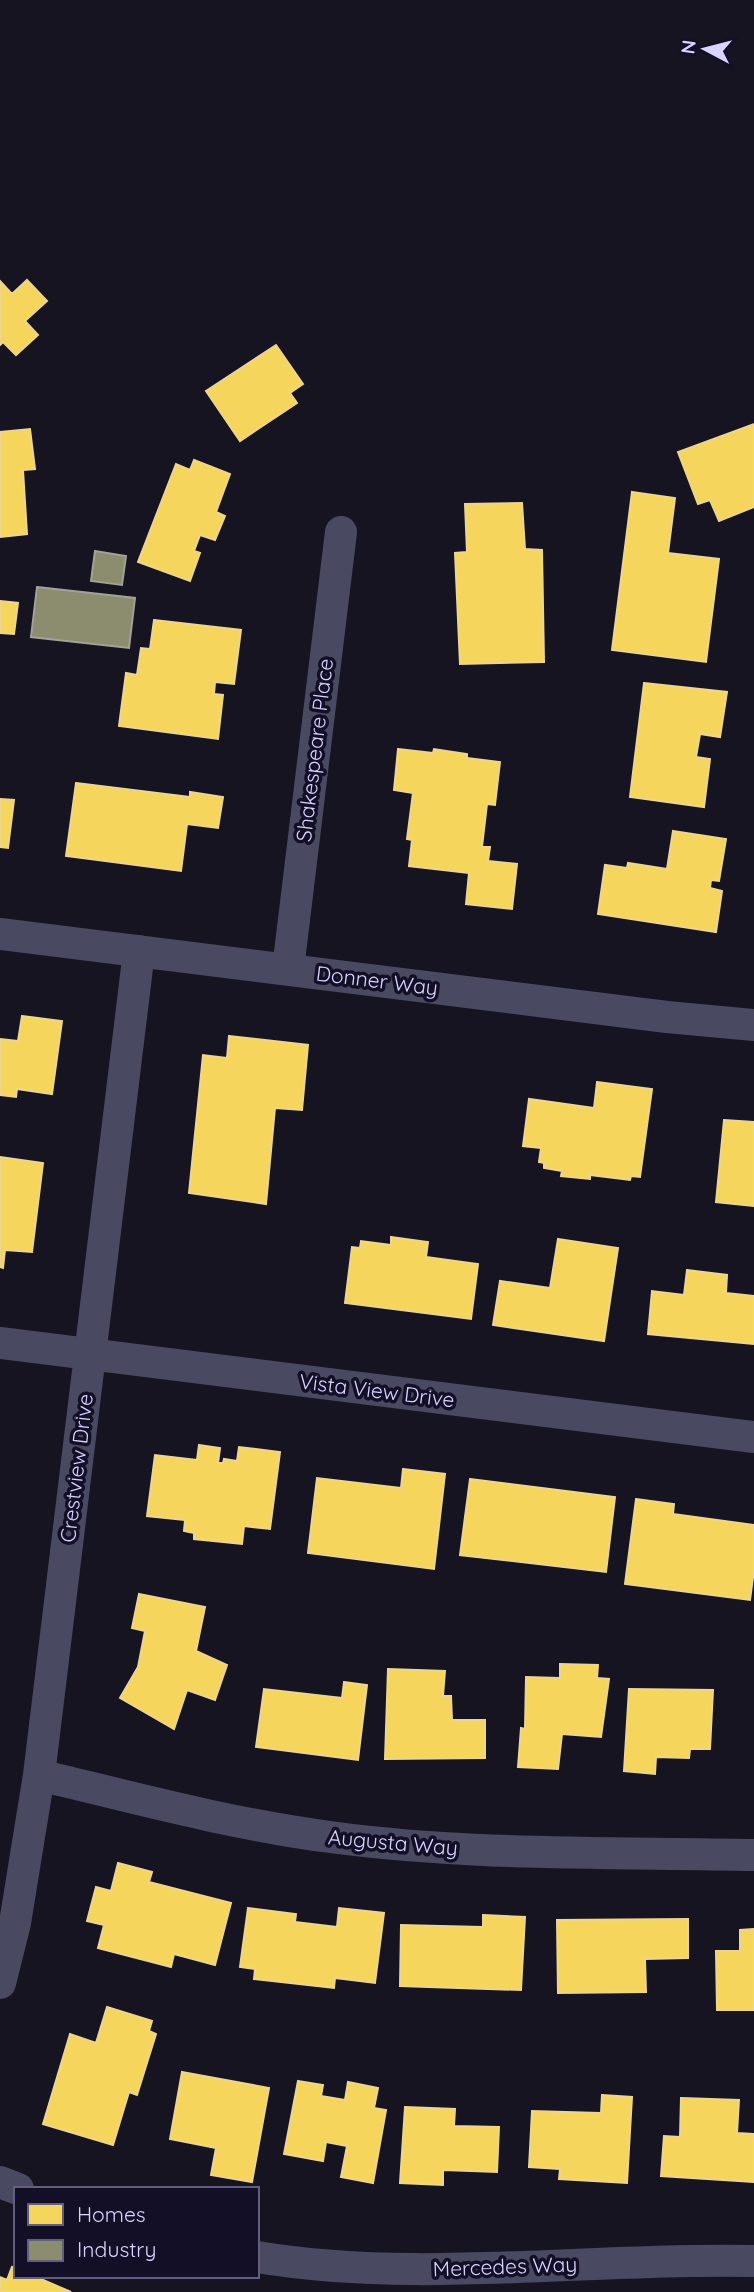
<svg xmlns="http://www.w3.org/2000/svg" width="754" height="2292" font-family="Quicksand,sans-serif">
  <rect width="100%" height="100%" fill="#161421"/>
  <path fill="#f6d55c" stroke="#edd58d" stroke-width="2" d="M27 280 47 301 25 321 38 335 16 355 3 342 0 345V281L12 294Z
    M276 345 303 384 290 393 297 403 240 441 206 391Z
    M754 424V507L719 521 710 500 698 504 678 452Z
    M30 429 35 469 23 470 27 534 0 537V432Z
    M194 460 230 474 216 512 225 516 215 540 200 535 194 551 200 553 190 581 138 562 176 464 190 470Z
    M632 492 675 498 668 553 719 559 706 662 612 650Z
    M522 503 525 549 542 550 544 662 460 664 455 553 467 552 465 504Z
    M0 601 18 603 14 634 0 633Z
    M154 620 241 630 234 684 215 682 214 694 223 695 218 739 119 726 126 673 137 675 141 648 150 649Z
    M644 683 727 692 720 737 700 734 696 757 710 759 704 807 630 797Z
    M398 749 433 753 434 749 467 754V758L500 762 495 805 487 804 482 847H490L488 861 517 864 512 909 466 904 469 873 409 866 412 840 407 839 413 793 394 790Z
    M76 783 190 797V792L223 797 218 828 187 824 181 871 66 856Z
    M0 799 14 800 8 848 0 847Z
    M673 831 726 839 719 881 711 880 710 888 722 891 716 932 598 914 605 865 627 868 628 863 667 869Z
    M22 1016 62 1021 52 1094 17 1089 16 1097 0 1095V1039L18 1041Z
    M229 1036 308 1045 302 1110 275 1108 266 1204 189 1193 203 1055 227 1058Z
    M597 1082 652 1089 640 1177 631 1176 630 1180 590 1175V1179L561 1176 562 1171 544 1168V1163L539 1162 541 1148 523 1146 529 1099 594 1108Z
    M724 1120 754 1122V1206L716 1202Z
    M0 1157 43 1163 32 1252 5 1250 3 1268 0 1267Z
    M391 1237 428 1242 426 1257 478 1264 471 1319 345 1303 352 1247 360 1248 361 1241 391 1245Z
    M558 1239 618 1248 604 1341 493 1325 500 1281 550 1288Z
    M687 1270 727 1275 726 1293 754 1296V1344L648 1334 652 1291 684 1295Z
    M199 1445 220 1448 218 1463H223L224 1459 237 1461 239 1447 280 1452 270 1529 244 1526 242 1544 194 1539V1533L184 1531 185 1520 147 1516 155 1455 197 1460Z
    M403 1469 445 1474 434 1569 308 1553 317 1478 401 1488Z
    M470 1479 615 1497 606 1572 460 1555Z
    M636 1499 674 1504 673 1514 754 1525V1570L750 1600 625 1584Z
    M139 1594 205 1607 196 1651 227 1665 215 1700 187 1690 174 1729 120 1698 138 1667 145 1631 132 1628Z
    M560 1664 598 1665 597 1678 609 1679 601 1737 562 1734 558 1769 518 1767 521 1728 525 1729 526 1677 560 1678Z
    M388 1669 445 1671 443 1696H451L452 1720H485V1758L385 1759Z
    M344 1682 367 1685 358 1760 256 1747 264 1689 342 1698Z
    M629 1689 713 1690 710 1749H690L689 1758 656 1757 655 1774 624 1771Z
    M118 1863 152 1872 149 1882 231 1903 215 1965 174 1954 171 1967 98 1948 104 1925 87 1921 96 1887 111 1891Z
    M248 1908 296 1914 295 1922 337 1927 339 1908 384 1913 375 1983 335 1978 334 1988 254 1979 255 1969 240 1967Z
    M483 1915 525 1917 521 1990 400 1986 401 1925 483 1927Z
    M688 1919V1958L645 1959 646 1992 558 1993 557 1920Z
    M754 1929V2010H717L716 1951H740V1930Z
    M107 2007 152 2021 149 2031 156 2034 137 2095 129 2092 113 2145 43 2124 70 2034 96 2043Z
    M182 2072 269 2088 252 2182 211 2175 216 2148 170 2139Z
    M298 2081 323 2085 321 2096 345 2100 348 2082 378 2088 374 2108 386 2110 373 2183 341 2177 347 2146 326 2142 323 2161 284 2154Z
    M602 2095 632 2097 627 2183 559 2179 560 2169 529 2167 532 2111 601 2113Z
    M681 2098 739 2100 737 2133 754 2134V2182L661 2176 664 2136 680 2137Z
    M405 2107 455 2109 454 2126 499 2127 497 2172 443 2170V2185L400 2183Z
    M12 2267 16 2269V2276H34L71 2292H0V2277L7 2280Z"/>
  <path fill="#8c8c6e" stroke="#a3a29a" stroke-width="2" d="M95 551 126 556 122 585 91 581Z
    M37 587 135 598 129 648 31 637Z"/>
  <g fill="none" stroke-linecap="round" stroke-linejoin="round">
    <path stroke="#4a4962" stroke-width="32" d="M0 934 667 1017 754 1025
      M288 969 341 532
      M0 1343 754 1437
      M39 1775C135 1798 231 1824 330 1837 470 1856 613 1852 754 1855
      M0 1983 15 1923 39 1775 139 951
      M0 2182 18 2189
      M257 2257C421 2284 589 2257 754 2261"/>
  </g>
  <g text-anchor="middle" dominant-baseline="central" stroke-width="7" stroke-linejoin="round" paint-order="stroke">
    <g font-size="21" fill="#d9d4ff" stroke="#130f26">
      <text transform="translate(314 750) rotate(-83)">Shakespeare Place</text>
      <text transform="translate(377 980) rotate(7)">Donner Way</text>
      <text transform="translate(377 1390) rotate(7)">Vista View Drive</text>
      <text transform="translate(76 1468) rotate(-83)">Crestview Drive</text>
      <text transform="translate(393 1842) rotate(5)">Augusta Way</text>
      <text transform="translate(505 2266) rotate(-2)">Mercedes Way</text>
    </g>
  </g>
  <rect x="14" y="2187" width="245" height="91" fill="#130f26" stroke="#625e7d" stroke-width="2"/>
  <rect x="28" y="2204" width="35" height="21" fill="#f6d55c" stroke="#625e7d" stroke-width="2"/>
  <text x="77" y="2222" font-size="21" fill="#d9d4ff">Homes</text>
  <rect x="28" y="2240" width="35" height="21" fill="#8c8c6e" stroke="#625e7d" stroke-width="2"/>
  <text x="77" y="2257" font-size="21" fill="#d9d4ff">Industry</text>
  <g transform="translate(705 49) rotate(277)" stroke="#130f26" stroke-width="5" paint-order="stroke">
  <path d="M0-5L12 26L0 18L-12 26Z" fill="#d9d4ff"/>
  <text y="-10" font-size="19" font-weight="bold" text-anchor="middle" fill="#d9d4ff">N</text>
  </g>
</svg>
